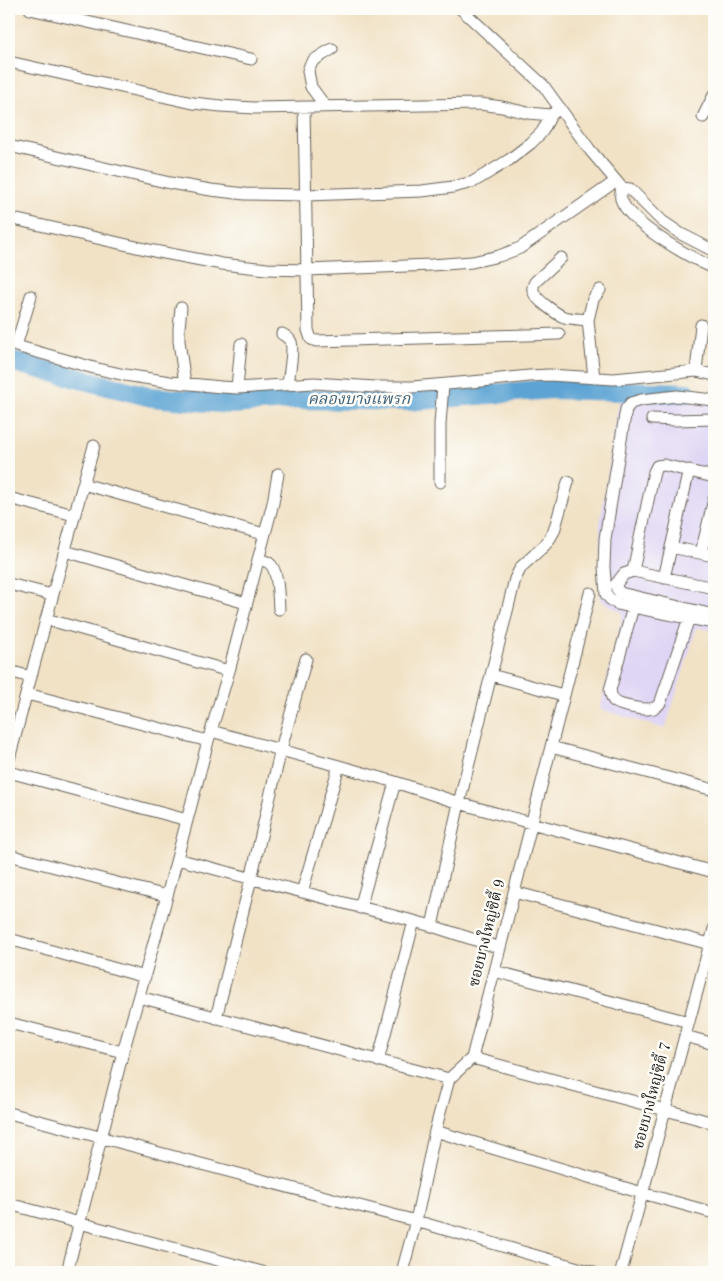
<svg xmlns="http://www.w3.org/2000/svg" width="723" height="1281" font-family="'Old Standard TT','Noto Serif Thai',serif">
  <rect width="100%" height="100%" fill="#fdfcf7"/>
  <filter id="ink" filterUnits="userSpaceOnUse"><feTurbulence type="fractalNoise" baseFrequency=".02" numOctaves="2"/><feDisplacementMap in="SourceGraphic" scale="10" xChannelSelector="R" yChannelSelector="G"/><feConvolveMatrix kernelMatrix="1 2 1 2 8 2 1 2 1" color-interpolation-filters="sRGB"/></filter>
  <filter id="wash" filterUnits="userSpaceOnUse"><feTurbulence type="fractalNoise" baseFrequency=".0096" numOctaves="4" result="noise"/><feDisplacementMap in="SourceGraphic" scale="20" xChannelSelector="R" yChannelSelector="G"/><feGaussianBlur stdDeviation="1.12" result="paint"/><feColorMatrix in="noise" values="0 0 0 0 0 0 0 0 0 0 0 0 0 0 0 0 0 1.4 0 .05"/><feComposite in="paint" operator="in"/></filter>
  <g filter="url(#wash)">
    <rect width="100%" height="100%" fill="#f1e2c6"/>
    <path fill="#dfd5f5" d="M678 391 714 399V631L697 627 665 729 600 709 623 613 600 600V524L619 402Z"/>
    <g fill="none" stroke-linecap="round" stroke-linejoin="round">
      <path stroke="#5da4d4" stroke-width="20" d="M9 360 25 365 152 397 231 404 301 399 407 401 552 389 687 393"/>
    </g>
  </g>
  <g filter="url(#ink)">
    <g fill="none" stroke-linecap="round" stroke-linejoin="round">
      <g stroke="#676158" stroke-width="13">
        <path id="minor" d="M30 9 251 59
          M461 9 543 85 590 150 622 188 630 189 662 221 681 234 714 251
          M9 62 193 103 221 106 254 108 480 104 502 107 528 113 551 115 560 108
          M325 106 311 87 308 71 310 65 314 60 332 49
          M304 107 308 330 311 339 316 341 559 334
          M703 117 714 95
          M9 146 170 183 211 190 245 194 306 195 422 191 453 187 473 182 509 160 531 143 542 132 551 115
          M622 188C621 192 620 195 621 199 629 224 691 258 714 268
          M9 218 154 251 222 264 267 269 307 270 431 265 472 262 499 256 520 248 616 181
          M561 258 535 282C533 285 532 289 534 293 537 300 556 314 564 317 572 319 580 319 588 320
          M181 308 179 328V341L185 384
          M282 334C286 336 289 338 291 342 294 350 289 375 288 384
          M9 344 94 368 125 375 170 382 221 387 237 388 314 383 375 387H412L482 381 529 376 549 375 614 379 696 371 714 375
          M16 346 31 296
          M696 371 701 325
          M594 378 588 320 593 299 600 290
          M237 388 241 344
          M714 400 677 396 641 400 631 403 626 409 605 539 604 567 606 594 610 599 618 604 714 623
          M652 419 675 420 714 419
          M440 482V424L443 385
          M83 484 264 534
          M9 498 74 515
          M671 547 714 556
          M65 551 246 603
          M701 553 714 499
          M258 559C261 560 266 561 269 563 279 570 278 597 279 609
          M633 571 654 472 657 466 664 465 714 477
          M664 578 689 470
          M9 584 52 595
          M714 588 633 571 624 574 616 584 617 589 620 593 714 615
          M633 607 610 690C611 693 611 698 614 701 620 706 649 712 656 707 659 705 660 703 661 701L689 618
          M46 619 229 671
          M9 671 31 677
          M491 675 563 695
          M27 694 208 741
          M211 731 339 766 395 782 459 803 531 823 714 872
          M551 747 714 790
          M9 759C37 654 64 550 94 446
          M9 772 187 820
          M9 855 167 896
          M177 859 432 926 500 948
          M302 892 339 766
          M514 892 710 944
          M360 908 395 782
          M432 926 459 803 515 579 521 567 545 545 550 538 554 531 568 482
          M9 939 145 977
          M494 971 689 1022
          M139 997 449 1079
          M216 1018 251 879 281 749 306 659
          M9 1023 123 1052
          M685 1036 714 1044
          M472 1058 714 1123
          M378 1061 414 921
          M9 1113 416 1221 592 1272
          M435 1131 642 1193 714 1213
          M9 1204 262 1272
          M67 1272 123 1052 167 896 208 741 229 671 273 503 278 474
          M402 1272 416 1221 435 1131 449 1079 472 1058 590 593
          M621 1272 714 929"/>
      </g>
      <use href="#minor" stroke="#fff" stroke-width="11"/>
    </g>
  </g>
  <g text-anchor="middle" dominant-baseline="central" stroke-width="5" stroke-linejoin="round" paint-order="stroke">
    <g font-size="15" fill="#1c1c1c" stroke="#fdfcf7">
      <text transform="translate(488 933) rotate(-76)">ซอยบางใหญ่ซิตี้ 9</text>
      <text transform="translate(653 1096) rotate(-75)">ซอยบางใหญ่ซิตี้ 7</text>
    </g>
    <g font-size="16" font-style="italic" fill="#3c6078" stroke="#fdfcf7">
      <text x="359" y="400">คลองบางแพรก</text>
    </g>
  </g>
  <rect width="723" height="1281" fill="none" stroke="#fdfcf7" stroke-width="30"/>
</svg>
